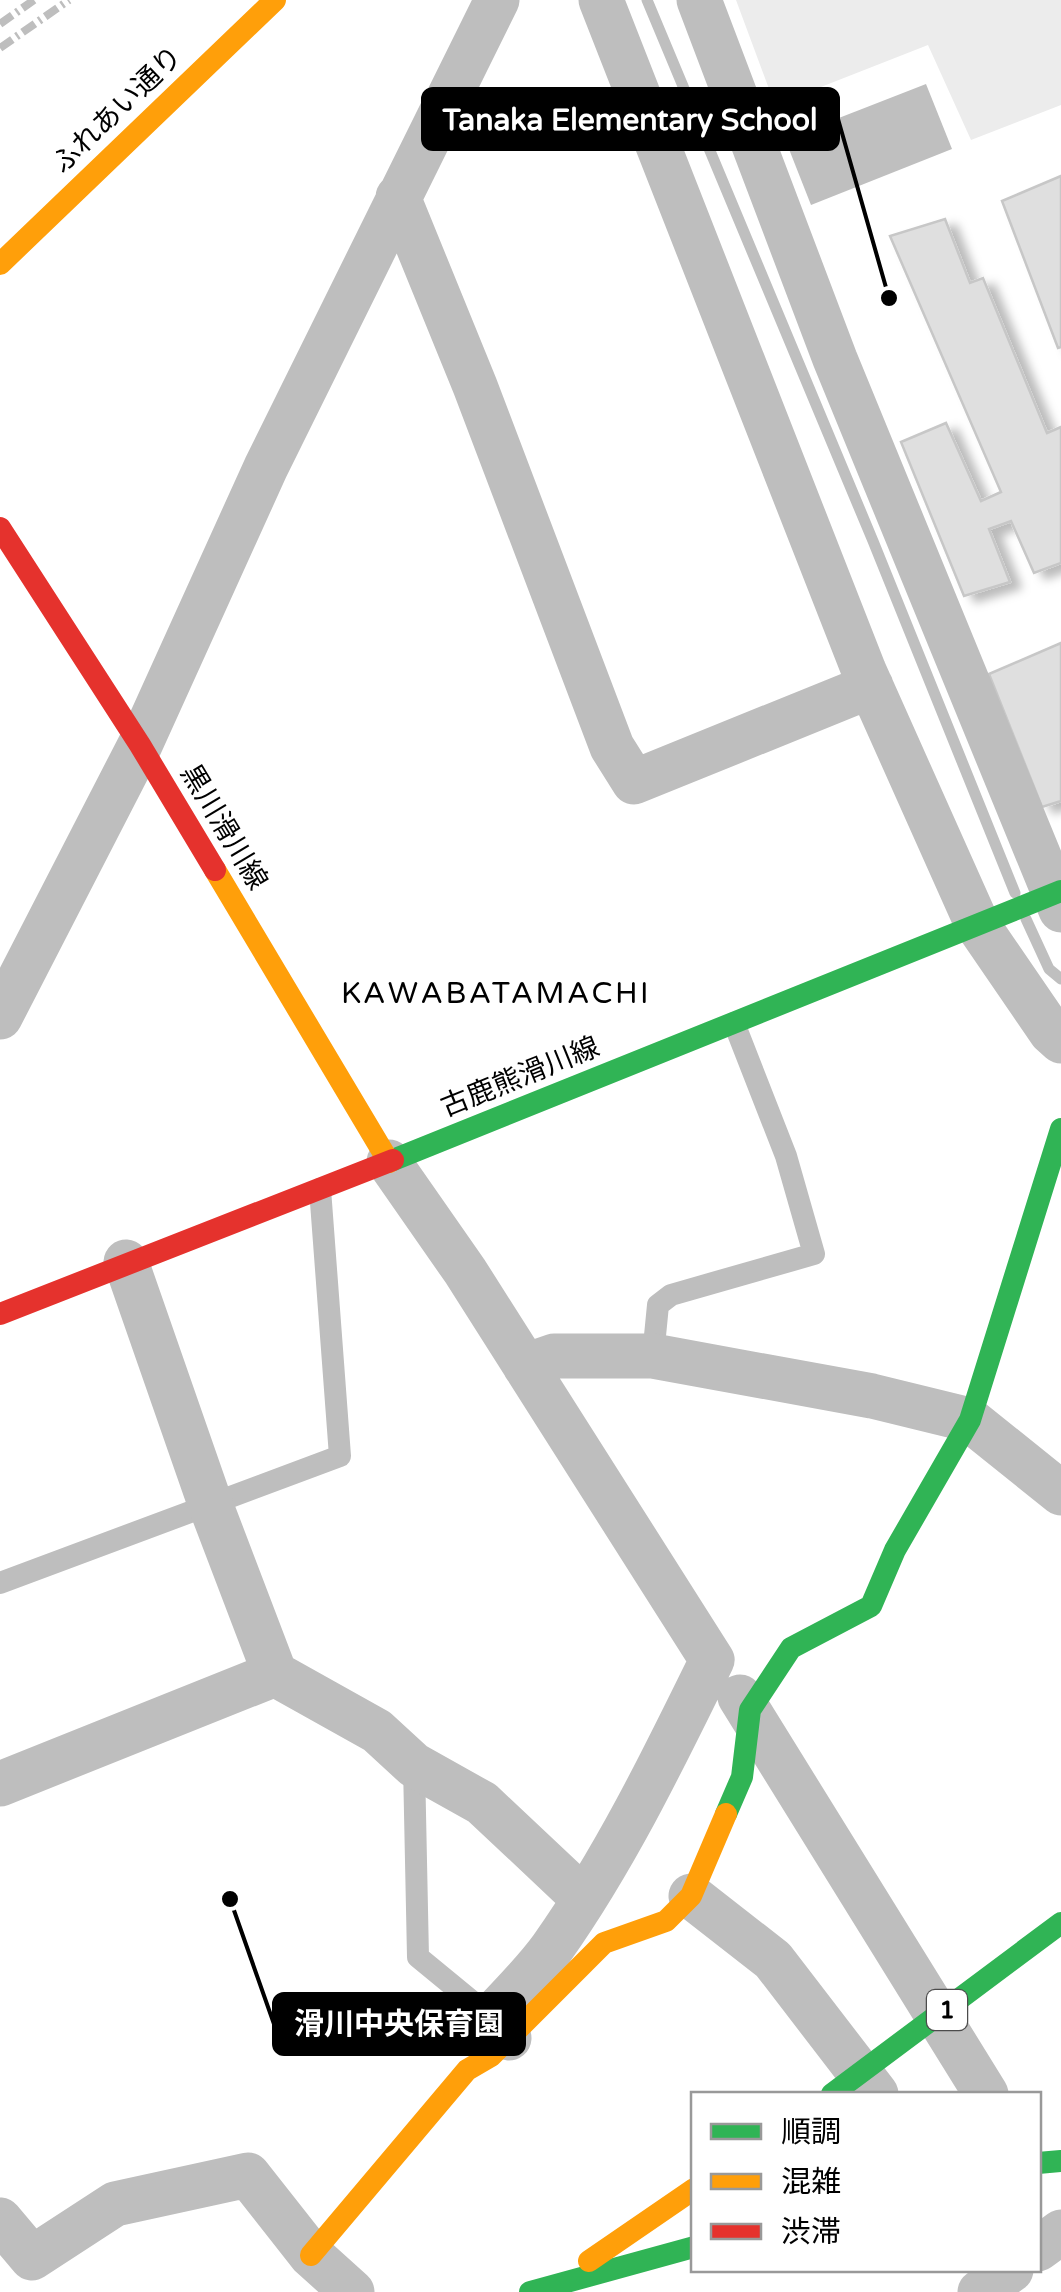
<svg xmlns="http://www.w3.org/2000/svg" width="1061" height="2292" font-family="'Varela Round','Noto Sans JP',sans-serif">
  <defs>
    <filter id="shadow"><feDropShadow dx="11" dy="6" stdDeviation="5" flood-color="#0004"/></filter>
  </defs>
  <rect width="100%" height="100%" fill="#fff"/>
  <path fill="#ececec" d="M736 0H1061V105L971 140 928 45 775 105Z"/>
  <path fill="#bfbfbf" d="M926 84 952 149 811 205 785 139Z"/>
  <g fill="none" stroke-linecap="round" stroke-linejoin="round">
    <path stroke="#bfbfbf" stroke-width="11" d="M647 0 873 541 1015 893
      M1026 919 1049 969 1061 979"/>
  </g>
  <path fill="#dfdfdf" stroke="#c7c7c7" stroke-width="2.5" filter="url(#shadow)" d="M1061 176V347L1058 348 1002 201Z
    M945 219 970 283 983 278 1047 433 1061 427V563L1034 573 1011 521 989 529 1010 582 964 596 901 442 946 423 981 501 1001 492 890 236Z
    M1061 643V801L1042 807 989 674Z"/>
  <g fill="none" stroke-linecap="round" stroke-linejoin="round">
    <path stroke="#bebebe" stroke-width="22" d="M653 1356 658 1305 671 1295 814 1254 786 1156 734 1023
      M0 1583 340 1456 320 1189
      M414 1765 418 1957 491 2017"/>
    <path stroke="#bebebe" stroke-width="45" d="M601 0 864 671 977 924 1051 1032 1061 1041
      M699 0 835 359 1061 910
      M398 197 475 386 612 747 634 782 871 686
      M0 1017 140 745 266 467 497 0
      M389 1162 465 1271 712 1660C664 1758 615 1859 552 1948 534 1973 511 1995 491 2017L509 2038
      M126 1262 211 1506 275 1674 377 1731 414 1765 482 1803 584 1899
      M525 1366 554 1356H653L872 1396 970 1420 1061 1493
      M740 1697 986 2094
      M0 1784 275 1674
      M691 1896 773 1960 876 2094
      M0 2220 32 2258 115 2204 248 2175 311 2255 352 2292
      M1038 2249 1061 2232
      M980 2292 1011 2270"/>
    <path stroke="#30b455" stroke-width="22" d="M393 1160 1061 891
      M726 1814 742 1777 750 1710 791 1648 871 1606 895 1550 970 1420 1061 1129
      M832 2094 1061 1923
      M1038 2163 1061 2161
      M530 2292 694 2247"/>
    <path stroke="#ff9f0a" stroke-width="22" d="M0 264 275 0
      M215 870 389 1162
      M311 2255 467 2070 491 2056 604 1943 666 1921 691 1896 726 1814
      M589 2261 694 2189"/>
    <path stroke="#e5322d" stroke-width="22" d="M0 528 140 745 215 870
      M0 1314 393 1160"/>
    <path stroke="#bebebe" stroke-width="8" stroke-dasharray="15 5 2.5 5" stroke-linecap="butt" d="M0 24 34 0
      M0 48 69 0"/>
  </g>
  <g text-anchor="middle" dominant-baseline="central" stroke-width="8" stroke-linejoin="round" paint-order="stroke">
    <rect fill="#fff" stroke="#4c4c4c" stroke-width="2.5" x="927" y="1990" width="40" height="40" rx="8"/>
    <g font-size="25" font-weight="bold" fill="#000">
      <text x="947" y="2010">1</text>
    </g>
    <g font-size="28" fill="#000" stroke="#fff">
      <text transform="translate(117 110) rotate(-44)">ふれあい通り</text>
      <text transform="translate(224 827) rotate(59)">黒川滑川線</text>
      <text transform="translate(520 1077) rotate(-22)">古鹿熊滑川線</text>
    </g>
    <g font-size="30" letter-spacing="2.5" fill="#000" stroke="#fff">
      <text x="496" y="993">KAWABATAMACHI</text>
    </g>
  </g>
  <path fill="none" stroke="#000" stroke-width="4" d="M889 298L838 119M230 1899L274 2024"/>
  <g fill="#000" stroke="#fff" stroke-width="4">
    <circle cx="889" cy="298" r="10"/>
    <circle cx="230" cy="1899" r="10"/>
  </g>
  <g fill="#000" stroke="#000" stroke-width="4">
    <rect x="423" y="89" width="415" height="60" rx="10"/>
    <rect x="274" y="1994" width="250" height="60" rx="10"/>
  </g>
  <g font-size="30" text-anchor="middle" font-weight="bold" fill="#fff">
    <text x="630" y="130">Tanaka Elementary School</text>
    <text x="399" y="2034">滑川中央保育園</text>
  </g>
  <rect x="691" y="2092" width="350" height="180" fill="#ffffff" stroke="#999999" stroke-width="2.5"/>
  <rect x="711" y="2124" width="50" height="15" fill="#30b455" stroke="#999999" stroke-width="2.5"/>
  <text x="781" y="2142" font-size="30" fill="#000000">順調</text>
  <rect x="711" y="2174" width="50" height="15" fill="#ff9f0a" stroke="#999999" stroke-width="2.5"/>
  <text x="781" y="2192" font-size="30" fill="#000000">混雑</text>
  <rect x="711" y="2224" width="50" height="15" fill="#e5322d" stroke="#999999" stroke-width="2.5"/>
  <text x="781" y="2242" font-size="30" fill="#000000">渋滞</text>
</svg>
